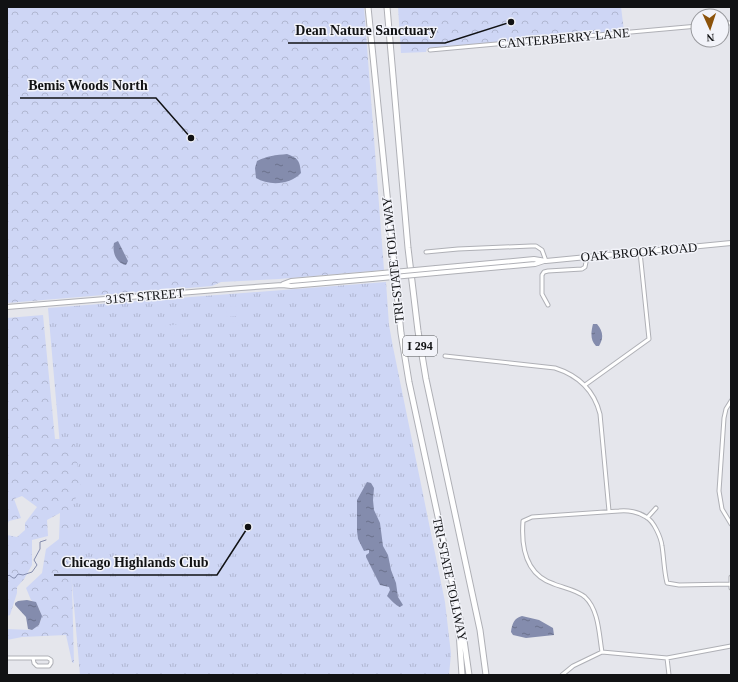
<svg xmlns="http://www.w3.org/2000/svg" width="738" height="682" font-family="Georgia,serif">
  <defs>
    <pattern id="grass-tufts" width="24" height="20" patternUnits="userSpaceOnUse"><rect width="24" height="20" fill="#ced6f5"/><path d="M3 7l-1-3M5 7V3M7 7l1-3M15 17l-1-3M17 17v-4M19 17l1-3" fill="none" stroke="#b0b7d1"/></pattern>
    <pattern id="forest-crowns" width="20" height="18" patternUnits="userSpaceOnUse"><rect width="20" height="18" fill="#ced6f5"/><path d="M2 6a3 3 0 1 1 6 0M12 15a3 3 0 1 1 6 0" fill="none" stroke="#b0b7d1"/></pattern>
    <pattern id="water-ripples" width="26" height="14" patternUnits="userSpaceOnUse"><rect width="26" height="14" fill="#848cad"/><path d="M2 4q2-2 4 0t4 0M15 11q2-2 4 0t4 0" fill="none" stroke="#6b718c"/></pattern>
  </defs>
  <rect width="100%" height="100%" fill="#e5e6ec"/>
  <path fill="url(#grass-tufts)" d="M386 282 389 325 393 347 445 602 451 654 449 675H80L48 308Z"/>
  <path fill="url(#forest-crowns)" d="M7 7H364L384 270 279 279 221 282 212 286 7 303Z
    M398 7H621L624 31 427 48 426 52 401 53Z
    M43 315 55 439H65L74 444 81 488 70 509 74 663 72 662 66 635 22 637 7 640V629L32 630 39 625 41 619 40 611 37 605 31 600 26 588 42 573 46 549 59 539 60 513 47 520 48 536 32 540V565L24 579 17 587V593L10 615 7 616V571H8L7 535 17 537 25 530V523L37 507 22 496 14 499 21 518 9 521 7 525V318Z"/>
  <path fill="#ced6f5" d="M236 306 237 316 227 317 226 307Z
    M238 322 239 333 229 334 228 323Z
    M188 323 189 334 166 336 165 326Z"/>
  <path fill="url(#water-ripples)" d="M287 154C298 158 300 161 301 173 290 185 269 186 256 178L255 168 257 161C267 156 276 155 287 154Z
    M118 241 128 261 126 265C116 263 112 252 114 243Z
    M593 324H597C603 331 604 338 599 346H596C590 340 591 332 593 324Z
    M367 482 371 483 374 488 373 500 374 510 380 523 383 546 388 555 391 570 396 583 398 597 403 605 400 607C396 606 390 599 387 596L390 590 389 587 380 585 366 557V555L369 553V550L364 551 358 539 357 531V500Z
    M27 600 36 602 42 616 39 625 32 630 28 629 26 617 15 605V603L18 601Z
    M522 616 539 620 553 628 554 635 526 638 513 635 511 632C512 624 514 618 522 616Z"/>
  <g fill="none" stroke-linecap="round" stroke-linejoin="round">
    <path stroke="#848cad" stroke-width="1" d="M7 577 9 575 13 578H15L18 574 23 575 32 572 37 565 34 560 40 549V542L46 540"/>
    <g stroke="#afb0b6" stroke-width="5">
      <path id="minor" d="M722 23H731
        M430 50 698 26
        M426 252 458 249 531 246H536L542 250 546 261
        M548 305 542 294V275L544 272 548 271 582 269 585 267 587 257
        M445 356 555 368C577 375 594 390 600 414L609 511
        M585 385 649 339 640 252
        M731 401 726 409 724 418 719 491 722 509 731 524
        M647 518 656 508
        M731 577V588
        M602 652C599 635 599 610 585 597 577 590 564 588 554 584 526 575 521 547 523 521L532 517 619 511C628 510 639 512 646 517 654 521 661 538 662 546 664 559 664 571 667 583L679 585 731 584
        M7 658H48L51 660V663L49 666H37L34 663 33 658
        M667 658 669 675
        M562 675 573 666 602 652 667 658 731 646"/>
    </g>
    <g stroke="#afb0b6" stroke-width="6">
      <path id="secondary" d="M436 268 534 259 546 261 731 243
        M436 273 535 264 544 261
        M283 284 291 281 372 274
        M7 307 241 288 282 285 291 286 372 279"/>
    </g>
    <g stroke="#afb0b6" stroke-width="7">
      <path id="motorway" d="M368 7 401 333 409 382 463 633 469 675
        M387 7 408 248 418 331 426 379 480 630 486 675
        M459 632 462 675"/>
    </g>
    <use href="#minor" stroke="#fff" stroke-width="3"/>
    <use href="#secondary" stroke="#fff" stroke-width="4"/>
    <use href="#motorway" stroke="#fff" stroke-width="5"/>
    <g stroke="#afb0b6" stroke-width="6" stroke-linecap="butt">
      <path id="secondary-bridge" d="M372 274 436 268
        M372 279 436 273"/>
    </g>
    <use href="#secondary-bridge" stroke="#fff" stroke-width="4"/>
  </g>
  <g text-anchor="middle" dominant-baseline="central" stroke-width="3" stroke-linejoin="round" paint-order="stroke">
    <rect fill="#f2f3f9" stroke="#545659" stroke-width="1" x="403" y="336" width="34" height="20" rx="3"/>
    <g font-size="12" font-weight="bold" fill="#111214">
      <text x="420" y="346">I 294</text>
    </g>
    <g font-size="13" fill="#111214" stroke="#f2f3f9">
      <text transform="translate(564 38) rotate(-5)">CANTERBERRY LANE</text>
      <text transform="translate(639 252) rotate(-5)">OAK BROOK ROAD</text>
      <text transform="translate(393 260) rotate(-96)">TRI-STATE TOLLWAY</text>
      <text transform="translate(145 296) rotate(-5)">31ST STREET</text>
      <text transform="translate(450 579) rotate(78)">TRI-STATE TOLLWAY</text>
    </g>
  </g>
  <path fill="none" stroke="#111214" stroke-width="1.5" d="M511 22L445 43H288M191 138L156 98H20M248 527L217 575H54"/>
  <g fill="#111214" stroke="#f2f3f9" stroke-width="1.5">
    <circle cx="511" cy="22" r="4"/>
    <circle cx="191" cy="138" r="4"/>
    <circle cx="248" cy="527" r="4"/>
  </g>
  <g font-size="14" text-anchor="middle" font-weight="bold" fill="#111214" stroke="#f2f3f9" stroke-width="3" stroke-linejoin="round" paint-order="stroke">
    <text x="366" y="35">Dean Nature Sanctuary</text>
    <text x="88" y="90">Bemis Woods North</text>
    <text x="135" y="567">Chicago Highlands Club</text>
  </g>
  <rect width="738" height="682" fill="none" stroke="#111214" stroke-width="16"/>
  <g transform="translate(710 28) rotate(177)"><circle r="19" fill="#f2f3f9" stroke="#98999d"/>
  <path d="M0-3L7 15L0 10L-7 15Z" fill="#8c530b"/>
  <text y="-6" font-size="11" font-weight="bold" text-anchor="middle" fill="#111214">N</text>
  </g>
</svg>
